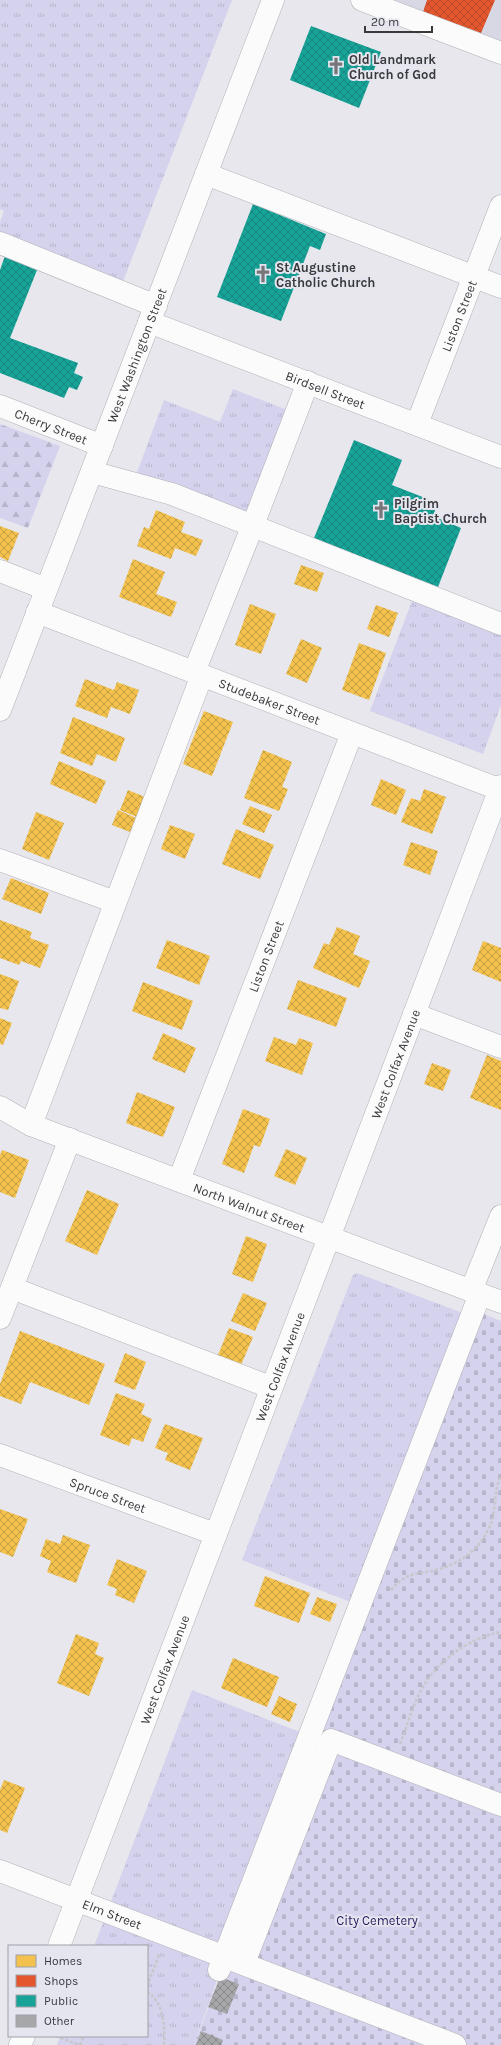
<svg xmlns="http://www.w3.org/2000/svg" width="501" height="2045" font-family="Karla,sans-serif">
  <defs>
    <pattern id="grass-tufts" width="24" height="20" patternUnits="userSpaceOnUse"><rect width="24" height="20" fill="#d4d2ed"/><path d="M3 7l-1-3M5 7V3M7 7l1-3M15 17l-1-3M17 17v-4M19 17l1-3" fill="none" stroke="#b7b5cc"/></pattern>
    <pattern id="forest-firs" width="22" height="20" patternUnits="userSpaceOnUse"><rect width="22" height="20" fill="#d4d2ed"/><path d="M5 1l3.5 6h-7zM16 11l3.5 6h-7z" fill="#b7b5cc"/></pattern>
    <pattern id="cemetery-stones" width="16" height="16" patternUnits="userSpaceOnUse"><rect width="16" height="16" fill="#d4d2ed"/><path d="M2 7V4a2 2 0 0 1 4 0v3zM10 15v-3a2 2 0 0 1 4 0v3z" fill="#b7b5cc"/></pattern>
    <pattern id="homes-cross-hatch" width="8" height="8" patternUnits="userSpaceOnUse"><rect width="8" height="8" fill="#f2c14e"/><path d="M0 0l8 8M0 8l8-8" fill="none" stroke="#c59e42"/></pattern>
    <pattern id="shops-cross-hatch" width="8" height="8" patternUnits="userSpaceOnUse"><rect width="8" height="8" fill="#e4572e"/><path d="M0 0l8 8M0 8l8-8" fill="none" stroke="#ba4928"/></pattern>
    <pattern id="public-cross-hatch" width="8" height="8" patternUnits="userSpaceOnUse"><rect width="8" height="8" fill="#17a398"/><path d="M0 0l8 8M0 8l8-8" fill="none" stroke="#16867d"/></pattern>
    <pattern id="building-cross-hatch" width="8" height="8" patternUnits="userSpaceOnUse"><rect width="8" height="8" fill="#a7a7aa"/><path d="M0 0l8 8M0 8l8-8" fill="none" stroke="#89898c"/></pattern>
  </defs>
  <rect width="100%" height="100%" fill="#e7e7ed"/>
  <path fill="#d8d8e4" d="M362 0H501V53Z"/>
  <path fill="url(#grass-tufts)" d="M0 0H232L122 284 0 236V222L4 211 0 209Z
    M233 389 290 411 249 518 136 475 164 400 220 422Z
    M414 596 501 632V705L483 754 370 711Z
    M357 1273 468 1315 356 1604 242 1560 353 1275Z
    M192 1690 305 1734 194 2045H57L60 2036H147V1946H94Z"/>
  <path fill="url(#forest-firs)" d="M0 424 60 446 28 528 0 518Z"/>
  <path fill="url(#cemetery-stones)" d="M479 1312 501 1321V2045H194Z"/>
  <path fill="url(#homes-cross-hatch)" d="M156 510 185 522 181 532 203 540 196 556 175 548 171 559 137 546 144 527 149 529Z
    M0 526 19 533 8 561 0 557Z
    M133 559 165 572 156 594 177 602 171 617 119 597Z
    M301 565 324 573 317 592 294 584Z
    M250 604 276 614 261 654 235 645Z
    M376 605 398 613 389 637 367 629Z
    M301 639 322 648 307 683 286 674Z
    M359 643 386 653 369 700 342 690Z
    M85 679 114 690 117 682 139 690 130 714 111 707 107 718 75 706Z
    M204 711 233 722 212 776 183 764Z
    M73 717 125 738 116 762 97 754 92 766 60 753Z
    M263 750 292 762 282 787 288 789 279 811 244 798Z
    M59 761 106 781 96 804 50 784Z
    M381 779 406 790 396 815 371 805Z
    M424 789 446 797 432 834 401 822 411 798 420 801Z
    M128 790 145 797 137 817 120 810Z
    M250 806 272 815 264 833 242 824Z
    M118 810 136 818 130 832 112 825Z
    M36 812 64 823 49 860 22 849Z
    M170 825 195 834 185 859 161 849Z
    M236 829 274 845 260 879 222 864Z
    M411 842 438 851 430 875 403 865Z
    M11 878 49 893 41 914 2 899Z
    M0 920 32 932 30 938 49 945 40 968 21 961 19 965 0 958Z
    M337 927 360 936 353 954 370 961 359 988 313 968 324 943 329 945Z
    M167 940 210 956 199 985 156 968Z
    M483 941 501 948V982L472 970Z
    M0 974 19 981 8 1010 0 1008Z
    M298 980 347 998 336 1027 287 1009Z
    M143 982 193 1001 182 1030 132 1011Z
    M0 1018 12 1023 3 1045 0 1044Z
    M163 1033 196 1048 185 1073 152 1059Z
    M274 1037 296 1045 299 1038 313 1043 302 1075 265 1061Z
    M487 1055 501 1061V1110L470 1098Z
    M432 1063 451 1070 443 1091 424 1084Z
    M137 1092 175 1107 163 1137 126 1123Z
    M243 1109 270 1119 260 1147 254 1145 244 1173 222 1164Z
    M286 1149 307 1158 295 1185 274 1176Z
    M2 1150 29 1160 15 1198 0 1192V1155Z
    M87 1190 119 1204 97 1255 65 1241Z
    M246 1236 267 1244 253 1282 232 1274Z
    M243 1293 267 1303 255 1331 231 1321Z
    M229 1328 253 1337 241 1365 218 1355Z
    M20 1331 105 1364 89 1405 30 1382 21 1404 0 1396V1384Z
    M125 1353 146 1362 135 1390 114 1382Z
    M116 1393 145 1404 141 1414 152 1419 143 1442 132 1438 129 1446 100 1435Z
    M165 1424 203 1438 190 1470 165 1460 168 1453 155 1448Z
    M0 1509 28 1519 13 1557 0 1552Z
    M63 1535 90 1545 76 1583 47 1572 51 1561 40 1556 46 1539 60 1544Z
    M117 1559 147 1571 134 1603 115 1595 117 1589 107 1585Z
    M265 1576 310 1593 299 1623 254 1606Z
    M317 1597 337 1604 330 1622 310 1614Z
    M76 1634 99 1643 95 1654 104 1658 89 1696 57 1683Z
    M233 1658 279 1677 267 1707 221 1688Z
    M279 1696 297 1704 290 1722 271 1714Z
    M4 1780 25 1788 7 1833 0 1830V1790Z"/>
  <path fill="url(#shops-cross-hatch)" d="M427 0H495L481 33 423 12Z"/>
  <path fill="url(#public-cross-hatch)" d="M311 26 381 52 359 108 290 80Z
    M253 204 326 234 320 250 310 246 281 321 217 297Z
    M6 253 39 265 10 338 78 363 74 373 83 377 77 390 69 387 64 398 0 373V270Z
    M354 440 402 460 392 485 438 503 433 516 461 528 438 587 314 538Z"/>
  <path fill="url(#building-cross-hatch)" d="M220 1977 239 1984 227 2014 208 2007Z
    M201 2031 223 2040 221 2045H196Z"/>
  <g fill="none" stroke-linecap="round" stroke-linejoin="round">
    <g stroke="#b1b1b5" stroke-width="23">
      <g id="minor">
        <path d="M362 0 501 53"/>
        <path d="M206 174 501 287"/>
        <path d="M0 243 156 306"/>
        <path id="s1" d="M149 322 501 457"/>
        <path id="s2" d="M0 406 102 446"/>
        <path id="s3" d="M417 424 501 206"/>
        <path d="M92 472 172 494 501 624"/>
        <path d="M0 571 46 589"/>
        <path id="s4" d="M37 612 501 790"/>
        <path d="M194 672 253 525 308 382"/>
        <path id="s5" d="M0 710 273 0"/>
        <path d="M0 860 115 902"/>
        <path d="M414 1014 501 1047"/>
        <path id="s6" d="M0 1107 31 1125 501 1302"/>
        <path d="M31 1125 202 675"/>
        <path id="s7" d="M179 1180 352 733"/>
        <path d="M12 1288 270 1387"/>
        <path d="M471 1291 501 1216"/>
        <path d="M0 1318 70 1139"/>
        <path id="s8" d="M0 1455 215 1534"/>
        <path id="s9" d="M0 1871 455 2045"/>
        <path id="s10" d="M59 1946 501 786"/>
        <path d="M244 1963 331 1740 501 1805"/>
        <path d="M219 1970 480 1294"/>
        <path d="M20 2045 24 2036"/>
      </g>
    </g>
    <path stroke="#c7c7c9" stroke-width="2.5" stroke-dasharray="3 2" stroke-linecap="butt" d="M391 1590C408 1570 418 1575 440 1569 456 1564 473 1554 482 1540 486 1534 490 1527 492 1521 496 1506 494 1489 501 1476
      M400 1744C408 1724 414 1700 426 1682 443 1657 472 1637 501 1632
      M147 1986 159 1955
      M147 1992C164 2002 165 2027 164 2045
      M56 2036 79 2045
      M80 2045 84 2036"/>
    <use href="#minor" stroke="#fbfbfc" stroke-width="22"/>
  </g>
  <defs>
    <g id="church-bare" transform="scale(1.38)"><path d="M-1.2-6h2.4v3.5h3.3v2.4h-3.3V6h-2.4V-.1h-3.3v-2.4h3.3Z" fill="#76767b" stroke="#e5e5ef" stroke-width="2.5" paint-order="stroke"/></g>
  </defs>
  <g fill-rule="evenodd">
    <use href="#church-bare" x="336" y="66"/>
    <use href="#church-bare" x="263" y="274"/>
    <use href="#church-bare" x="381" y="510"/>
  </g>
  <g text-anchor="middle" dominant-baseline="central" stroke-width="4" stroke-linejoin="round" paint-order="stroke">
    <g font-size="13" font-weight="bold" fill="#39393d" stroke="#e5e5ef" text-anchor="start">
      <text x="349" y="59">Old Landmark<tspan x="349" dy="15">Church of God</tspan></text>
      <text x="276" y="267">St Augustine<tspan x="276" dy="15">Catholic Church</tspan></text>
      <text x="394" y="503">Pilgrim<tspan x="394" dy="15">Baptist Church</tspan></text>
    </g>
    <g font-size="13" fill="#39393d" stroke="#e5e5ef">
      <text stroke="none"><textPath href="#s3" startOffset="116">Liston Street</textPath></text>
      <text stroke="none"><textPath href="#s5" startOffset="380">West Washington Street</textPath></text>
      <text stroke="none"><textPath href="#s1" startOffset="189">Birdsell Street</textPath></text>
      <text stroke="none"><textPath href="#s2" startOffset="55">Cherry Street</textPath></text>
      <text stroke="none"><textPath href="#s4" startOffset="249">Studebaker Street</textPath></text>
      <text stroke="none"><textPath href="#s7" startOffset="240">Liston Street</textPath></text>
      <text stroke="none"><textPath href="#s10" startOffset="944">West Colfax Avenue</textPath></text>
      <text stroke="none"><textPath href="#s6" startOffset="269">North Walnut Street</textPath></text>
      <text stroke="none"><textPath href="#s10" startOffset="620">West Colfax Avenue</textPath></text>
      <text stroke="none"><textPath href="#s8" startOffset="115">Spruce Street</textPath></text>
      <text stroke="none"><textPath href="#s10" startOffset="296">West Colfax Avenue</textPath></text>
      <text stroke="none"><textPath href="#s9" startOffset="120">Elm Street</textPath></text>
    </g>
    <g font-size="13" fill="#312264" stroke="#e5e5ef">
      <text x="377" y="1920">City Cemetery</text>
    </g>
  </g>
  <rect x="8" y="1945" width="140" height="92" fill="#e5e5ef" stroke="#a0a0a8"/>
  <rect x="16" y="1955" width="20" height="12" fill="#f2c14e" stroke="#a0a0a8"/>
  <text x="44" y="1965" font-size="12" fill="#39393d">Homes</text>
  <rect x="16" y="1975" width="20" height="12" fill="#e4572e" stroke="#a0a0a8"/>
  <text x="44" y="1985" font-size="12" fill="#39393d">Shops</text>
  <rect x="16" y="1995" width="20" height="12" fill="#17a398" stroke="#a0a0a8"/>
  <text x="44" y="2005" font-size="12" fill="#39393d">Public</text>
  <rect x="16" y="2015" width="20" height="12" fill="#a7a7aa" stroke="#a0a0a8"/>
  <text x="44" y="2025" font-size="12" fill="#39393d">Other</text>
  <path d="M365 26v6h67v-6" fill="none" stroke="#39393d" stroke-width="2"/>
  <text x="371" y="26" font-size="12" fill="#39393d" stroke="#e5e5ef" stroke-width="3" paint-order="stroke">20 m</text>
</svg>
